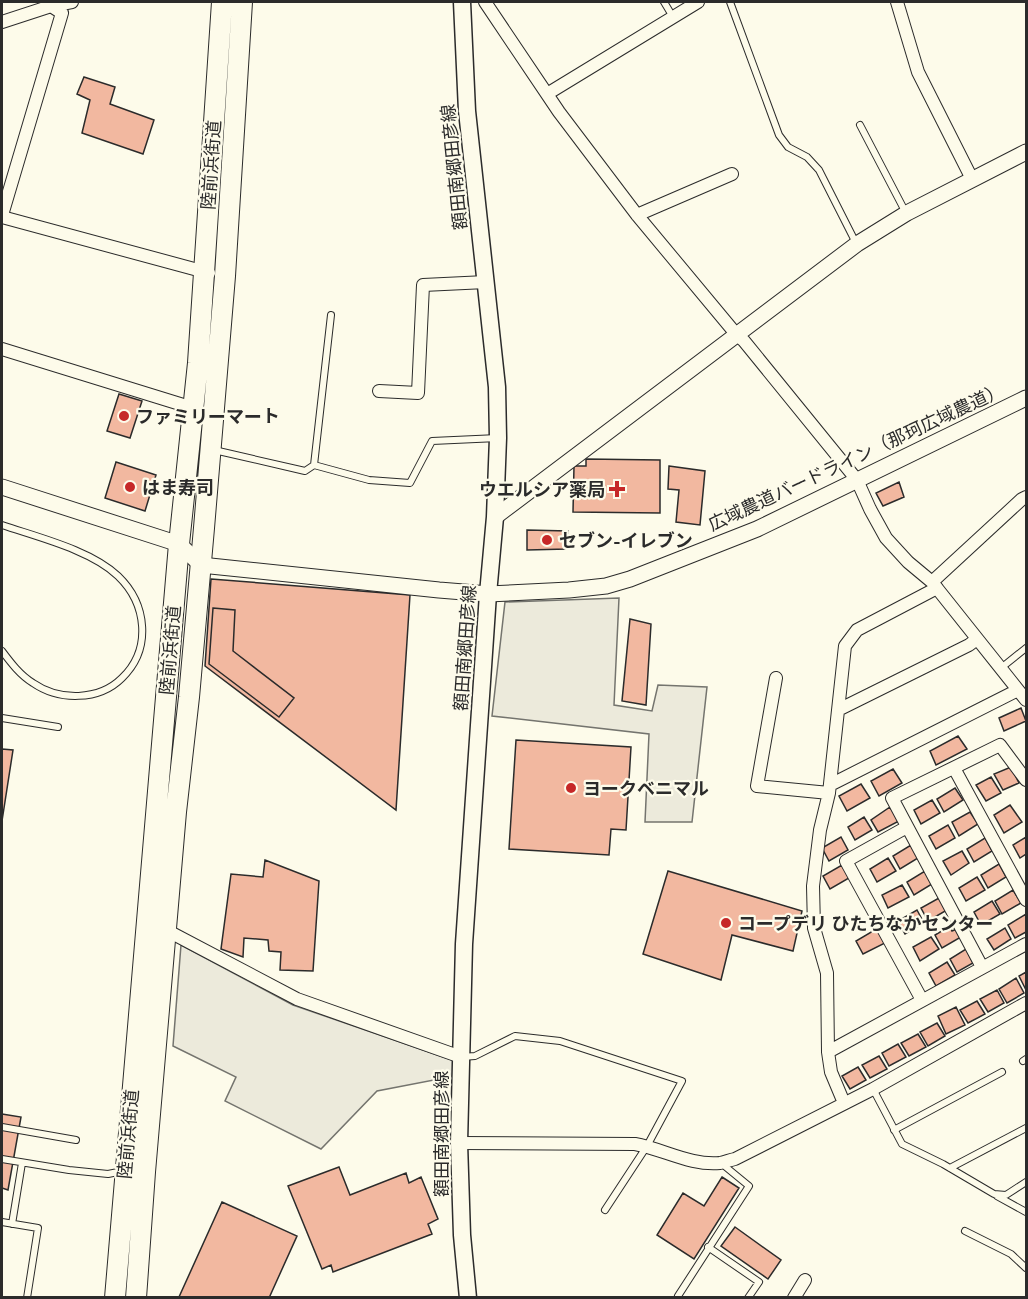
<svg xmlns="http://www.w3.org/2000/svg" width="1028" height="1299" font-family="'Space Grotesk','Noto Sans JP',sans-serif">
  <rect width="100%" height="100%" fill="#fdfbea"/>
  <path fill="#eceadb" stroke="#74746e" stroke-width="1.5" d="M619 598 614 705 652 711 658 685 707 687 692 822H645L649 734 492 716 505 602Z
    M181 945 293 1005 455 1061V1076L377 1091 321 1149 225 1101 236 1077 173 1046Z"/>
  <path fill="#f2b8a0" stroke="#2b2b2b" stroke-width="1.5" d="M84 77 115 87 110 104 154 120 143 154 82 133 90 100 77 94Z
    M119 394 142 401 130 438 107 431Z
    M586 459 660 460V513L573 512 574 466H586Z
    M116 462 156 475 145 511 105 498Z
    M669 466 705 471 700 525 676 522 679 490 668 489Z
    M899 482 904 497 883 506 876 493Z
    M527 530 568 531 567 549 527 550Z
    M211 579 410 595 396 810 205 666Z
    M213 608 235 610 233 651 294 698 279 717 209 664Z
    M630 619 651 624 646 705 622 701Z
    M1021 708 1026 721 1004 731 999 718Z
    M958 736 967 749 936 765 930 751Z
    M516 740 631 747 626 830 611 829 609 855 509 849Z
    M2 749 13 750 2 821Z
    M1011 767 1019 783 1003 790 994 774Z
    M893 769 902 783 879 796 871 781Z
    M991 777 1001 793 986 801 976 785Z
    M861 784 870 798 847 811 839 796Z
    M955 788 963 800 944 812 937 799Z
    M932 800 940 813 921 824 914 810Z
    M1010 805 1022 822 1004 833 994 815Z
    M890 807 899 821 878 832 871 820Z
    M970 812 978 824 959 836 952 822Z
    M864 817 872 830 855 840 848 827Z
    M948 825 955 838 936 849 929 836Z
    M841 837 848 850 829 861 822 848Z
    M1026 837V854L1020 858 1013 845Z
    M985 838 992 851 974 862 967 849Z
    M911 845 918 858 900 869 893 856Z
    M962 851 969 863 951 875 943 861Z
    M888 858 896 871 877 882 870 869Z
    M265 860 319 881 313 971 280 970 281 952 269 951 268 940 244 938 243 957 221 949 231 874 263 877Z
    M999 864 1006 877 988 888 981 875Z
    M842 865 849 878 830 889 823 876Z
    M668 871 802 911 793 951 732 935 721 980 643 954Z
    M925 871 932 884 914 895 907 882Z
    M977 877 985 890 966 901 959 888Z
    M902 885 909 897 888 908 882 895Z
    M1013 890 1021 903 1002 914 995 901Z
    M939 898 947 910 928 921 921 908Z
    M992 901 1000 914 981 925 974 912Z
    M917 910 924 923 905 934 898 921Z
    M1026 914V932L1015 938 1008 925Z
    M950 926 952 931 957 929 961 937 942 948 935 935Z
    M878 928 885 943 863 954 856 941Z
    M1005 928 1011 939 994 950 987 939Z
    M931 937 939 949 920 961 913 947Z
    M966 949 973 963 957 972 950 959Z
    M947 962 955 975 936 986 929 973Z
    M1026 972V990L1019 976Z
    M1016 978 1024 993 1007 1003 999 989Z
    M997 990 1004 1003 988 1012 980 999Z
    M977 1001 985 1014 968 1023 960 1010Z
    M956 1007 965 1025 946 1034 938 1016Z
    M937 1023 945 1036 928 1046 920 1032Z
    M918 1034 926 1047 909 1056 901 1043Z
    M898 1044 906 1057 889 1066 882 1053Z
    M879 1056 887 1069 870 1078 862 1065Z
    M858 1067 866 1080 850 1089 842 1076Z
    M2 1114 21 1117 8 1190 2 1188Z
    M339 1167 350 1195 406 1173 409 1183 421 1177 438 1219 428 1224 432 1234 333 1272 331 1265 322 1269 288 1186Z
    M722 1177 739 1188 694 1259 657 1235 683 1193 704 1206Z
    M222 1202 297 1236 269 1298 179 1297Z
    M735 1227 781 1260 768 1279 721 1246Z"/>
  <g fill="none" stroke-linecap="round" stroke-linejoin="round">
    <g stroke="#2b2b2b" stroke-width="8">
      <path id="service" d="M664 2 673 17
        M730 2 779 135 788 147 807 157 819 170 856 243
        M860 125 906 213
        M214 450 305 471 314 465 331 315
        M314 465 369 480 410 483 432 441 498 438
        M2 525C37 537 91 550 118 576 147 604 152 649 122 678 99 701 59 701 33 683 20 675 11 663 2 651
        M1001 668 1026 648
        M2 718 58 727
        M462 1057 475 1056 515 1036 560 1041 682 1081 647 1146 605 1210
        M1023 1061 1026 1059
        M873 1089 902 1144 943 1164 994 1194 1006 1195 1026 1182
        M2 1127 76 1140
        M894 1130 1002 1072
        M2 1159 69 1170 108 1174 123 1171
        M950 1168 1026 1128
        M997 1196 1026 1212
        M2 1222 38 1228 27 1298
        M12 1224 22 1163
        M965 1231 1011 1254 1026 1268
        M708 1247 759 1282 748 1298
        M678 1296 749 1186 721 1163"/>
    </g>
    <g stroke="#2b2b2b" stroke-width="14">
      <path id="minor" d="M485 2 559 112 637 215 736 334 744 341 857 480 870 509 886 538 908 562 932 582 1026 700
        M897 2 918 72 972 179
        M2 22 51 6 72 2
        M547 94 698 2
        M2 215 62 13 51 6 48 2
        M637 215 732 174
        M2 217 209 273
        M2 349 193 408
        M379 391 418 393 423 285 486 282
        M932 582 1022 499 1026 497
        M776 678 757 786 829 793
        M838 710 969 645 977 639
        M954 768 1026 900
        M830 785 1018 690
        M907 827 846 861 922 1000
        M166 930 297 999 461 1057
        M982 967 892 798 1000 745 1026 780
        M828 1052 1026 944
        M844 1103 831 1072 828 1052 827 973 814 928 813 886 820 830 829 793 845 646 857 630 937 588
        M459 1143 635 1144C663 1149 691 1166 720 1163 725 1162 730 1160 735 1159L873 1089 1026 1003
        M794 1298 805 1280"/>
    </g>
    <g stroke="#2b2b2b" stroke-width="17">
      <path id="tertiary" d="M2 487 179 544 201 565 439 590 488 594 569 590 606 586 630 579 757 529 1026 398
        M495 517 857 244 907 213 1026 152"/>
    </g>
    <g stroke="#2b2b2b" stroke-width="19">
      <path id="secondary" d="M462 2 467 111 497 387 498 438 495 517 488 594 464 944 459 1143 462 1235 468 1298"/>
    </g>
    <g stroke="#2b2b2b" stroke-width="22">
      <path id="trunk" d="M115 1298 179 544 198 363 222 2
        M136 1298 145 1172 176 812 189 697 204 528 225 276 242 2"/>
    </g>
    <use href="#service" stroke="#fdfbea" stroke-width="6"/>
    <use href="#minor" stroke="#fdfbea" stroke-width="12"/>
    <use href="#tertiary" stroke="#fdfbea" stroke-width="15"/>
    <use href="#secondary" stroke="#fdfbea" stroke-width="16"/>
    <use href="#trunk" stroke="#fdfbea" stroke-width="20"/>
  </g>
  <g fill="#c62828" stroke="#fdfbea" stroke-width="2">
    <circle cx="124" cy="416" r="6"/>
    <circle cx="130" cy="487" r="6"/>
    <path d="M614 480h6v6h6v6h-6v6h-6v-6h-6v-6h6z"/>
    <circle cx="547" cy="540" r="6"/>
    <circle cx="571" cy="788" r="6"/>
    <circle cx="726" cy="923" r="6"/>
  </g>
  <g text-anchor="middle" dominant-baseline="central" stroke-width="4.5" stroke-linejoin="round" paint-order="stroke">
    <g font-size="18" fill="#2b2b2b" stroke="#fdfbea">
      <text transform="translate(211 165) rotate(-86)">陸前浜街道</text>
      <text transform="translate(454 167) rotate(-96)">額田南郷田彦線</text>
      <text transform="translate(856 457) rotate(-25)">広域農道バードライン（那珂広域農道）</text>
      <text transform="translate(465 648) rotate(-86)">額田南郷田彦線</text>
      <text transform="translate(170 650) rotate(-85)">陸前浜街道</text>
      <text transform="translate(128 1134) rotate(-85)">陸前浜街道</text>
      <text transform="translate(441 1134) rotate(-90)">額田南郷田彦線</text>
    </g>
    <g font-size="18" font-weight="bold" fill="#2b2b2b" stroke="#fdfbea" text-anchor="start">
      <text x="136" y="416">ファミリーマート</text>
      <text x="142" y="487">はま寿司</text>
      <text x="605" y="489" text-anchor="end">ウエルシア薬局</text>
      <text x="559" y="540">セブン-イレブン</text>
      <text x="583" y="788">ヨークベニマル</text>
      <text x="738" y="923">コープデリ ひたちなかセンター</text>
    </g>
  </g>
  <rect width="1028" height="1299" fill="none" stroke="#2b2b2b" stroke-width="6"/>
</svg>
